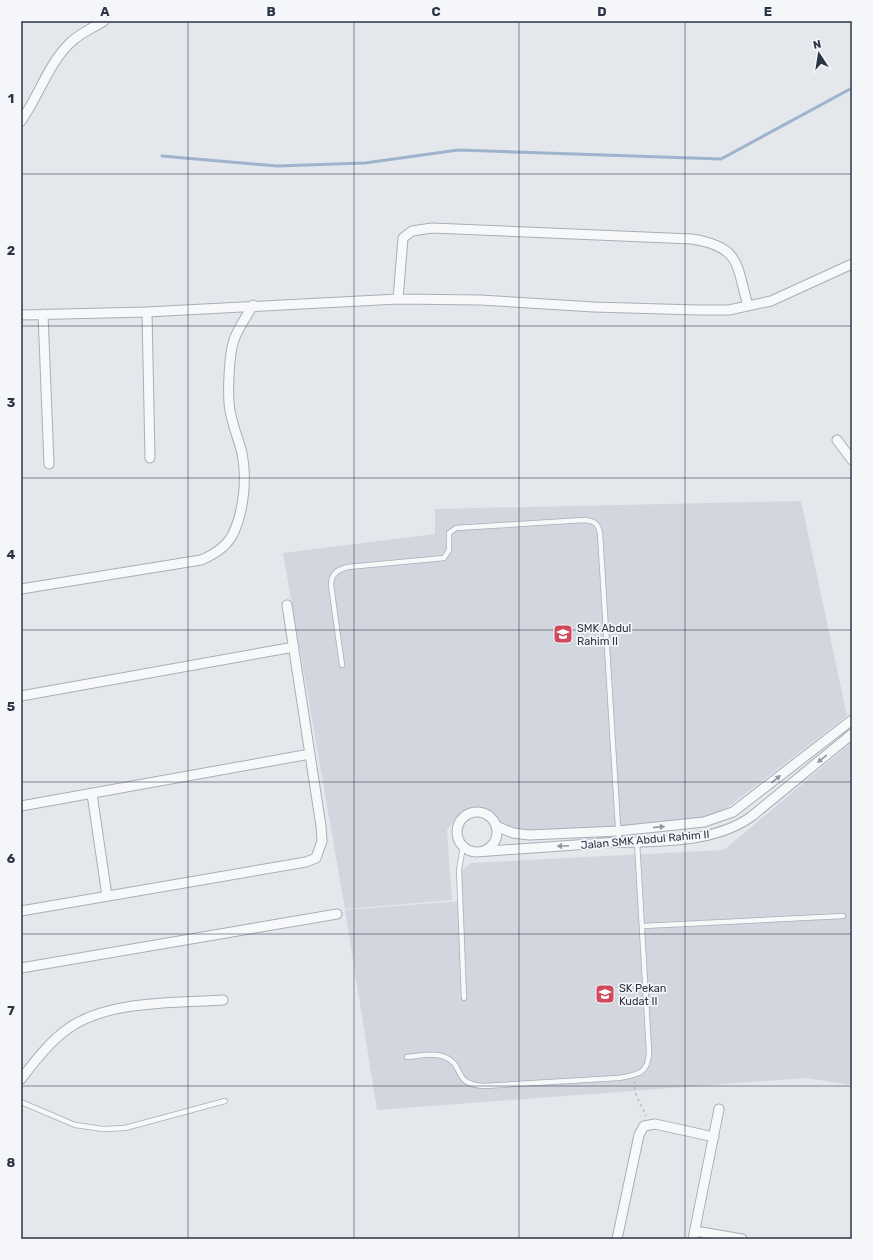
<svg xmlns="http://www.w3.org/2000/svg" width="873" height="1260" font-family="Rubik,sans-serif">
  <rect width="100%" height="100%" fill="#e4e7ec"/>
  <path fill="#d2d6de" d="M801 501 847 716 720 813 685 822 514 833 484 808 460 813 447 830 452 900 345 909 283 553 435 534V509Z
    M852 742V1085L805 1078 377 1110 345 910 462 901 460 872 471 863 724 850Z"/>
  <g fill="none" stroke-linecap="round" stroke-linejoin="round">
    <path stroke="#9fb4cc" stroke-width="3" d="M162 156 277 166 365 163 458 150 721 159 852 88"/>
    <g stroke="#a9aeb7" stroke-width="6">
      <path id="lane" d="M342 665 331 585C331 574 338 569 348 567L444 558 449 550V533L456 528 584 520C594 521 598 523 600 533L619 843
        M463 846 459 870 464 998
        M643 926 843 916
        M407 1057C418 1056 437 1052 447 1058 465 1067 452 1084 484 1086L618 1078C637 1075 649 1074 649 1051L637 842
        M21 1102 75 1125 103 1129 125 1128 225 1101"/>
    </g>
    <g stroke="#a9aeb7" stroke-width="11">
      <path id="street" d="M21 121C39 96 48 64 70 43 80 33 93 28 104 21
        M398 299 403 238 412 231 432 228 692 239C741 247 736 264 748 306
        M147 312 150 458
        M43 314 49 464
        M21 315 147 312 398 299 480 300 594 307 697 310H729L771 301 852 264
        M837 440 852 460
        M21 589 201 560C213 555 227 546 233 534 244 511 247 478 242 453 238 437 230 420 229 403 228 388 229 354 234 340 238 328 247 316 253 305
        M21 696 294 647
        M92 794 107 896
        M21 806 310 754
        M457 832a20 20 0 1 1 40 0a20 20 0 1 1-40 0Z
        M496 826 513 833 529 835 618 831 704 822 733 812 852 720
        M476 852C519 849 561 846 604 843 651 841 713 845 752 816L852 734
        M21 911 306 862 316 858 322 841 321 826 287 605
        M21 968 337 914
        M21 1079C35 1061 50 1041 69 1028 108 1000 176 1003 223 1000
        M695 1231 742 1239
        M617 1239 639 1135 644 1126 655 1124 714 1137
        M693 1239 719 1109"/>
    </g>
    <path stroke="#c2c5cb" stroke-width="2" stroke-dasharray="3 3" stroke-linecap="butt" d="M635 1081C632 1094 642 1104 646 1116"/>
    <use href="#lane" stroke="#f7f8fa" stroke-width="4.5"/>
    <use href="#street" stroke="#f7f8fa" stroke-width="9"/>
  </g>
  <defs><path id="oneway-solid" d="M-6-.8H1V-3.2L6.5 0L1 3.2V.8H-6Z"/></defs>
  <g fill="#9196a0">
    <use href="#oneway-solid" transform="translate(822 759) rotate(141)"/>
    <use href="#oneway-solid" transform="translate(776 779) rotate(-39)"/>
    <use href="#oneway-solid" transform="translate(659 827) rotate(-5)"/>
    <use href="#oneway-solid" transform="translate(563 846) rotate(177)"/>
  </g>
  <path fill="none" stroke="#2b3445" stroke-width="1" stroke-opacity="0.55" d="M188 21V1239M354 21V1239M519 21V1239M685 21V1239M21 174H852M21 326H852M21 478H852M21 630H852M21 782H852M21 934H852M21 1086H852"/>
  <defs>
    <g id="school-square" transform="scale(1)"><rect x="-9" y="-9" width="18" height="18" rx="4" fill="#d1495b" stroke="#f4f6f9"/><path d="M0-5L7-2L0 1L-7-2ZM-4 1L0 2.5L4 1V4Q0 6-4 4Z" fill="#fff"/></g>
  </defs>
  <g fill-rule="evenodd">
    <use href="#school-square" x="563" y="634"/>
    <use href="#school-square" x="605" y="994"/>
  </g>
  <g text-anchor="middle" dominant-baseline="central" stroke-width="3.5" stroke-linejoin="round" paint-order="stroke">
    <g font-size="11" fill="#2b3445" stroke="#f4f6f9" text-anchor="start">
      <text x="577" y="628">SMK Abdul<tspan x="577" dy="13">Rahim II</tspan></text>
      <text x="619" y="988">SK Pekan<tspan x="619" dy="13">Kudat II</tspan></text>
    </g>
    <g font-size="11" fill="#2b3445" stroke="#f4f6f9">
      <text transform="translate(645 840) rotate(-5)">Jalan SMK Abdul Rahim II</text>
    </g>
  </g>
  <rect width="873" height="1260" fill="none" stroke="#f4f6f9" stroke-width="44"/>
  <g transform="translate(819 54) rotate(348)" stroke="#f4f6f9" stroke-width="3" paint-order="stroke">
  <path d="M0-3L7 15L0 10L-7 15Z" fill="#2b3445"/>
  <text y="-6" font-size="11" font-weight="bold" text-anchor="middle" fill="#2b3445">N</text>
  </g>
  <rect x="22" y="22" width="829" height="1216" fill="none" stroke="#2b3445" stroke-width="1.5"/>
  <g font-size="13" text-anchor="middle" font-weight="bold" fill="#2b3445">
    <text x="105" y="16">A</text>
    <text x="271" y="16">B</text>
    <text x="436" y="16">C</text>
    <text x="602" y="16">D</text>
    <text x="768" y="16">E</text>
    <text x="11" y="103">1</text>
    <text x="11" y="255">2</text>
    <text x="11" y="407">3</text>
    <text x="11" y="559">4</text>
    <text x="11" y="711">5</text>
    <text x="11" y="863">6</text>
    <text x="11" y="1015">7</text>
    <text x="11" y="1167">8</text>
  </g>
</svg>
